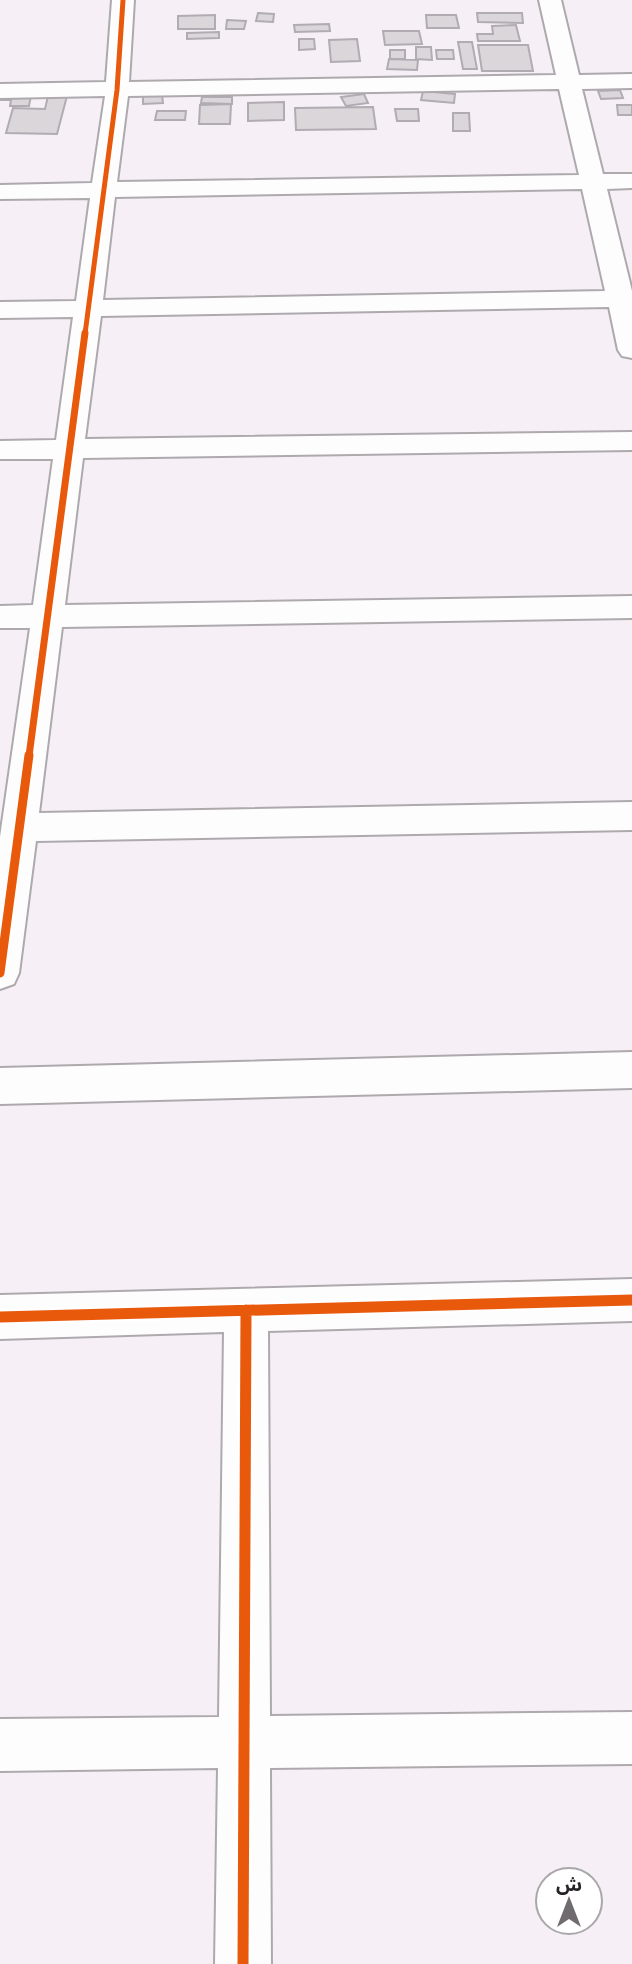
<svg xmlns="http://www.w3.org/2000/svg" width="632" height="1964" font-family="'Asap Condensed','Noto Sans Arabic',sans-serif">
  <rect width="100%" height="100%" fill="#f6f0f6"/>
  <path fill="#dad6da" stroke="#b1acb1" stroke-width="2" d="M258 13 274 14 273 22 256 21Z
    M477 13H522L523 23 478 22Z
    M215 15V29H178V16Z
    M426 15H456L459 28H427Z
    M227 20 246 21 244 29H226Z
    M329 24 330 31 295 32 294 25Z
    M516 25 520 41H478L477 34H493L492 26Z
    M383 31H419L422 44 385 45Z
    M219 32V38L187 39V33Z
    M299 39H314L315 49 299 50Z
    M357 39 360 61 331 62 329 40Z
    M458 42H472L477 69H463Z
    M478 45H528L533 71H482Z
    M416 47H431L432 60 416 59Z
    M390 50H405V59H390Z
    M436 50H453L454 59H437Z
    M389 59 418 60 417 70 387 69Z
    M32 90 29 106H10L11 100H0V91Z
    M620 90 623 98 601 99 598 91Z
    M423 91 455 94 454 103 421 100Z
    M364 94 368 103 346 106 341 97Z
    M143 95H162L163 103 143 104Z
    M48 96H67L57 134 6 133 13 108 45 109Z
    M202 97H232V104L201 103Z
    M284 102V120L248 121V103Z
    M231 104 230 124H199L200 105Z
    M617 105H632V115H618Z
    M373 107 376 129 296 130 295 108Z
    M395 109H418L419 121H397Z
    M157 111H186L185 120H155Z
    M453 113H469L470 131H453Z"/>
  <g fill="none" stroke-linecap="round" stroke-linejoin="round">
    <g stroke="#ada9ad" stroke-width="4">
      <path id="minor" d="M112 0H134L129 82 556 75 539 0H561L579 75 632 74V88L582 89 603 174H632V188L607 189 632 291V358L622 356 618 350 609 307 101 316 85 439 632 432V450L83 458 65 605 632 596V618L62 627 39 813 632 802V830L36 841 19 973 14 984 0 989V837L30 628H0V606L33 605 53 459H0V441L56 440 73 317 0 318V302L76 301 90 198 0 199V185L92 183 105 96 0 98V84L106 82ZM559 89 579 175 117 182 128 96ZM582 189 605 291 103 300 115 197Z
        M632 1052V1088L0 1104V1068Z
        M632 1279V1321L268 1331 270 1716 632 1712V1764L270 1768 271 1964H215L218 1768 0 1771V1719L219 1717 224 1332 0 1339V1295Z"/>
    </g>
    <use href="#minor" fill="#fefdfe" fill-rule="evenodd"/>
    <g stroke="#fff" stroke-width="8">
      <path id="cycleway-far3" d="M85 334 117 90 123 0"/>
    </g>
    <g stroke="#fff" stroke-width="10">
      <path id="cycleway-far2" d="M29 756 85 333"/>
    </g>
    <g stroke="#fff" stroke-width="13">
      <path id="cycleway-far1" d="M0 973 29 755"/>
    </g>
    <g stroke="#fff" stroke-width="16">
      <path id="cycleway" d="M0 1317 632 1300
        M243 1964 246 1310"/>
    </g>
    <use href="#cycleway-far3" stroke="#e8590c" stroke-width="5"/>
    <use href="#cycleway-far2" stroke="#e8590c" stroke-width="7"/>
    <use href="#cycleway-far1" stroke="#e8590c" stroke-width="9"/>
    <use href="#cycleway" stroke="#e8590c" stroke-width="11"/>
  </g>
  <g transform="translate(569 1901)"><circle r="33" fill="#ffffff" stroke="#a9a7a9" stroke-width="2"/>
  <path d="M0-5L12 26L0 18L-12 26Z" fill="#6f6b6f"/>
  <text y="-10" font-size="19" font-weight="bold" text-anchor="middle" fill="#272327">ش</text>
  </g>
</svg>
